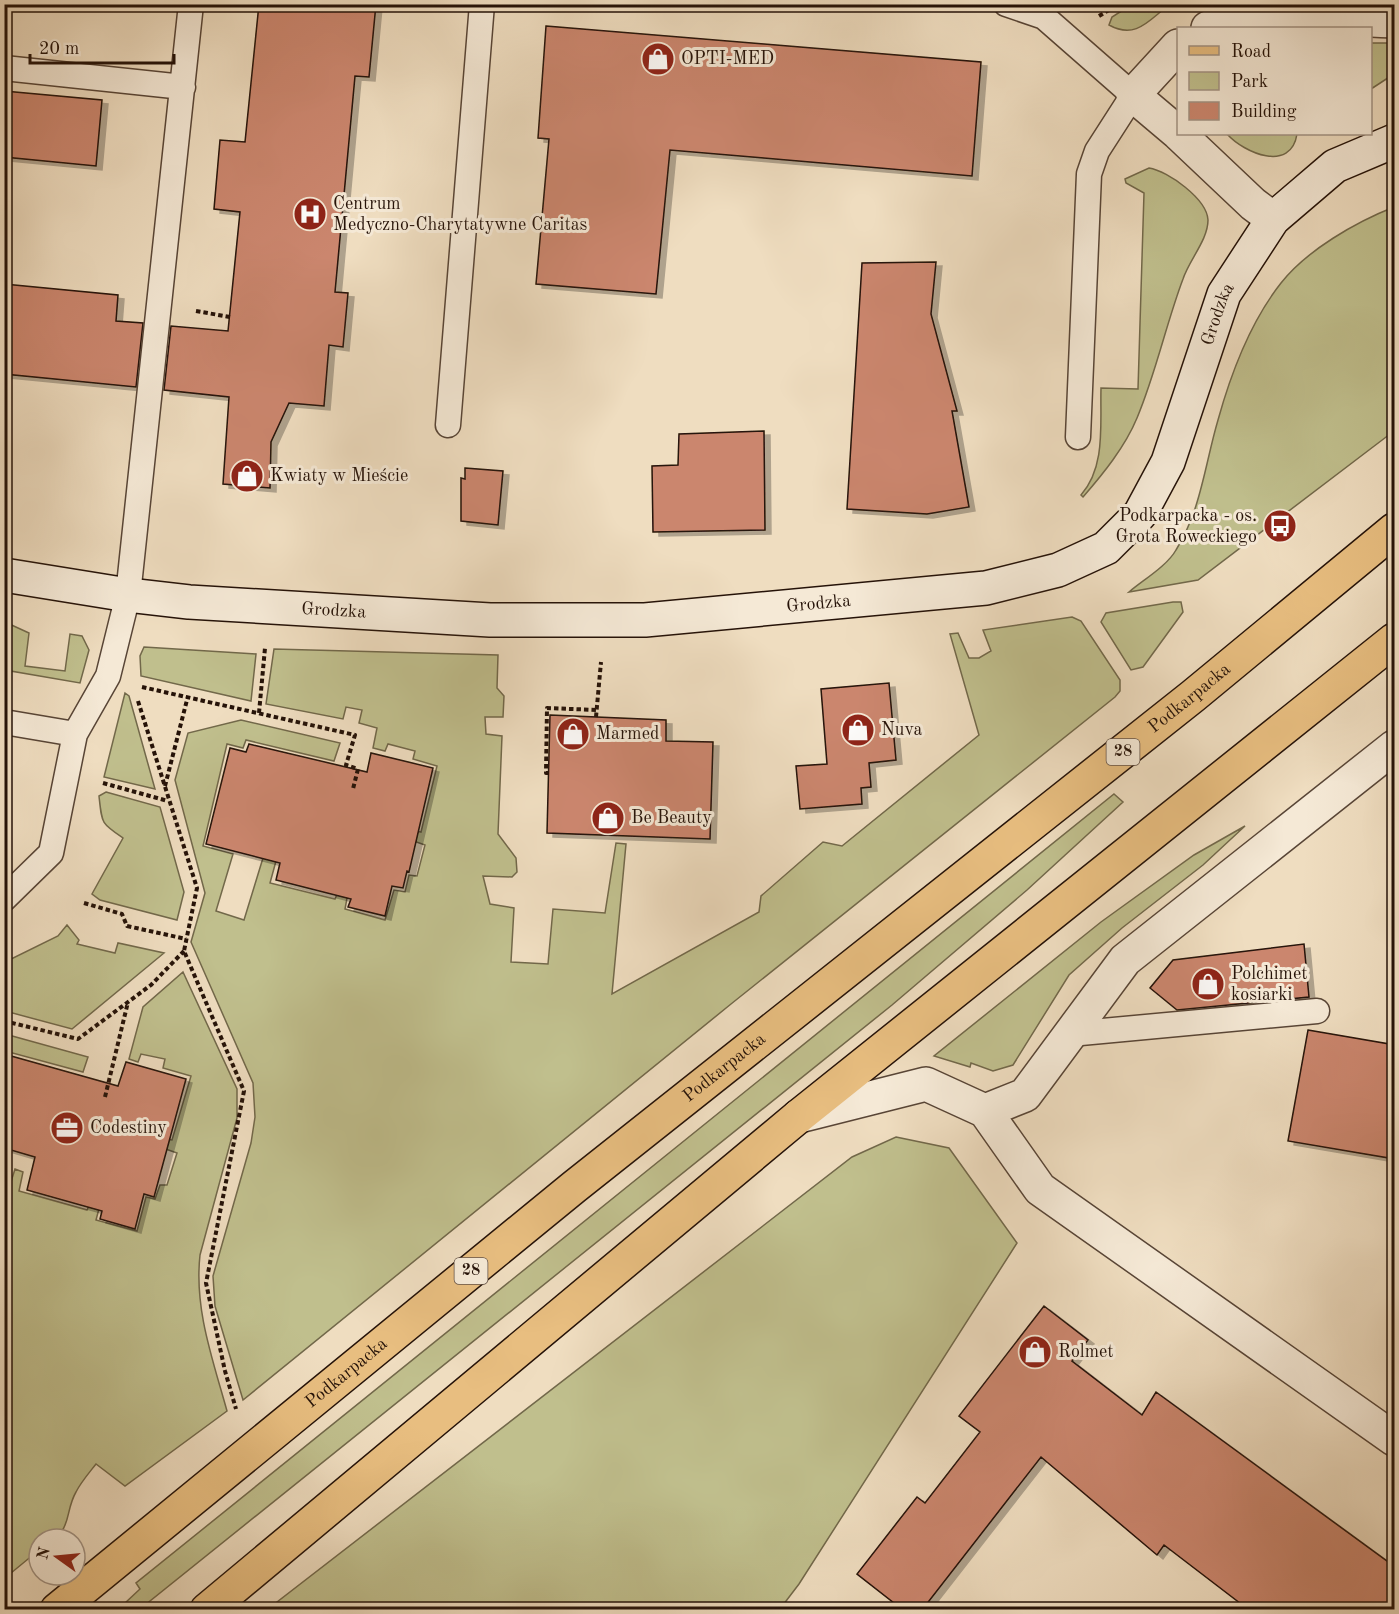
<svg xmlns="http://www.w3.org/2000/svg" width="1399" height="1614" font-family="'Old Standard TT',serif">
  <defs>
    <filter id="shadow"><feDropShadow dx="6" dy="4" stdDeviation="0" flood-color="#0004"/></filter>
  </defs>
  <rect width="100%" height="100%" fill="#efddc0"/>
  <filter id="stains"><feTurbulence type="fractalNoise" baseFrequency=".00333" numOctaves="4"/><feColorMatrix values="0 0 0 0 .2 0 0 0 0 .09 0 0 0 0 .02 0 0 0 .5 -.17"/></filter>
  <radialGradient id="worn" r=".72"><stop offset=".6" stop-color="#630" stop-opacity="0"/><stop offset="1" stop-color="#630" stop-opacity=".3"/></radialGradient>
  <path fill="#c0bf8d" stroke="#72684a" stroke-width="1.5" d="M1131 5V4L1169 5C1149 20 1136 40 1109 25L1112 17Z
    M1371 43H1394V74L1371 89Z
    M1227 134H1297C1291 173 1244 153 1227 134Z
    M1149 168C1168 171 1207 199 1208 220 1208 240 1189 260 1183 279 1166 324 1156 373 1137 418 1125 447 1103 474 1083 497L1081 495C1106 467 1100 424 1101 388L1138 389 1144 193 1126 183 1125 179Z
    M1394 207V431L1198 580 1129 592C1143 580 1167 566 1176 550 1201 510 1205 464 1218 420 1231 373 1251 321 1281 283 1307 250 1356 222 1394 207Z
    M1173 602H1181L1183 612 1143 667 1131 670 1101 622 1106 613Z
    M1072 617 1081 621 1120 680V691L1115 697 731 1004 243 1400 215 1306 213 1276 251 1143 255 1117 253 1083 191 942 205 893 175 780 188 733 241 720 340 743 334 761 246 740 243 748 227 744 203 846 233 854 216 911 244 920 263 858 276 861 270 883 335 899 339 890 348 893 345 909 385 920 394 890 405 892 409 875 417 876 425 845 408 839 411 830 421 832 437 766 413 759 415 751 388 744 385 751 373 748 377 728 359 723 362 710 346 707 343 719 266 704 274 649 498 655 497 688 504 696 503 717H485L486 734 502 736 498 834 516 858 517 872 512 877 483 876 490 904 514 908 511 962 548 964 553 909 605 913 616 843 626 844 612 994 759 912 761 896 823 842 842 846 979 735 950 634 958 633 969 658H979L991 651 983 630Z
    M5 622 29 633 25 666 65 671 70 634 82 636 89 650 80 683 5 670Z
    M144 647 256 654 251 701 141 676 140 656Z
    M125 693 129 696 155 789 104 777Z
    M106 792 160 807 184 892 177 920 100 900 92 894 123 838C101 823 102 824 99 796Z
    M1114 794 1123 802 1027 890 892 1005 140 1609H130L124 1604 140 1589 136 1583Z
    M1245 826 1203 865 1122 928 1069 975 1013 1065 993 1071 971 1063 970 1067 934 1056 1101 922 1194 855Z
    M67 925 79 940 77 944 115 953 118 943 164 953 72 1029 5 1011V962L58 936Z
    M183 972 237 1089V1118L200 1255C194 1309 213 1360 227 1411L125 1486 96 1464C89 1473 81 1482 76 1492 63 1514 74 1539 39 1539V1550L5 1578 4 1204 15 1169 23 1172 19 1191 87 1210 91 1202 100 1205 96 1220 137 1231 146 1197 155 1199 160 1185H167L177 1153 160 1147 163 1139 172 1140 191 1076 163 1068 165 1059 141 1054 138 1062 129 1059 143 1007Z
    M5 1034 88 1057 83 1072 5 1051Z
    M896 1137 949 1148 1017 1243 799 1584 780 1609H268L852 1157Z"/>
  <path fill="#cb866e" stroke="#251208" stroke-width="1.5" filter="url(#shadow)" d="M259 4H376L369 77 355 76 335 292 348 293 343 347 329 345 324 406 289 403 271 442 270 488 223 484 229 397 164 390 171 326 228 331 240 212 214 209 220 140 245 142Z
    M546 26 981 62 972 176 670 150 656 294 536 284 549 139 538 138Z
    M4 91 102 100 96 166 4 157Z
    M936 262 931 314 957 411H952L969 507 927 514 847 509 862 263Z
    M4 284 118 295 116 321 143 323 136 387 4 374Z
    M764 431 765 530 653 532 652 466 678 465 679 434Z
    M465 468 503 471 498 525 461 521V478L465 479Z
    M889 683 896 760 869 763 871 787 861 788 862 804 800 809 796 766 827 764 821 689Z
    M550 715 666 720V741L713 742 710 839 547 833Z
    M249 744 367 772 371 753 433 768 409 872 407 871 403 888 392 886 385 916 348 907 351 899 276 880 280 863 206 844 230 748 246 752Z
    M1304 944 1309 997 1177 1010 1150 988 1173 960Z
    M1308 1030 1395 1045V1159L1288 1141Z
    M4 1054 118 1086 126 1062 186 1079 154 1197 144 1194 135 1229 100 1219 102 1211 27 1190 35 1157 4 1148Z
    M1044 1306 1088 1340 1072 1361 1142 1415 1156 1392 1395 1567V1610H1249L1164 1545 1157 1555 1041 1457 922 1610H903L857 1574 917 1497 925 1503 980 1432 959 1416Z"/>
  <g fill="none" stroke-linecap="round" stroke-linejoin="round">
    <g stroke="#584536" stroke-width="27">
      <path id="lane" d="M1006 4 1044 17 1133 95 1097 151 1089 174 1078 437
        M4 68 183 87
        M448 425 482 4
        M4 722 75 734
        M4 899 51 853 75 734 108 676 128 595 191 4
        M1070 1034 1317 1011"/>
    </g>
    <g stroke="#584536" stroke-width="36">
      <path id="street" d="M1208 28C1247 10 1348 20 1394 21
        M1178 46 1133 95 1178 133
        M1179 134 1253 204 1273 219
        M985 1111 1025 1095 1125 960 1394 747
        M799 1116 926 1084 985 1111 1040 1189 1394 1439"/>
    </g>
    <g stroke="#251208" stroke-width="36">
      <g id="secondary">
        <path id="s1" d="M4 575 128 595 189 602 490 620H645L986 588 1058 570 1106 548 1140 514 1168 462 1224 294 1273 219 1335 166 1394 141"/>
      </g>
    </g>
    <g stroke="#251208" stroke-width="36">
      <g id="primary">
        <path id="s2" d="M57 1610 574 1187 1193 696 1394 530"/>
        <path d="M207 1610 799 1116 1394 640"/>
      </g>
    </g>
    <path stroke="#251208" stroke-width="4" stroke-dasharray="4.5 3" stroke-linecap="butt" d="M1099 16 1119 4
      M196 311 230 317
      M142 687 355 735 346 765 358 769 353 789
      M138 701 197 888 184 951 244 1091 206 1283 225 1371 236 1409
      M259 713 265 648
      M596 717 601 662
      M549 773H546L547 708 597 710
      M103 783 168 801
      M165 786 188 696
      M84 903 122 914 127 926 186 939
      M4 1021 78 1039 151 985 184 951
      M105 1097 128 1002"/>
    <use href="#lane" stroke="#f5e9d6" stroke-width="24"/>
    <use href="#street" stroke="#f5e9d6" stroke-width="33"/>
    <use href="#secondary" stroke="#f5e9d6" stroke-width="33"/>
    <use href="#primary" stroke="#e8be80" stroke-width="33"/>
  </g>
  <defs>
    <g id="shop-disc" transform="scale(1.725)"><circle r="9.5" fill="#8f2418" stroke="#f5e9d6"/><path d="M-5-2.5h2.3a2.7 3.5 0 0 1 5.4 0H5L5.5 6h-11ZM-1.5-2.5h3a1.5 2.3 0 0 0-3 0Z" fill="#fff"/></g>
    <g id="hospital-disc" transform="scale(1.725)"><circle r="9.5" fill="#8f2418" stroke="#f5e9d6"/><path d="M-5-5h3v3.5h4V-5h3V5h-3V1.5h-4V5h-3Z" fill="#fff"/></g>
    <g id="bus-disc" transform="scale(1.725)"><circle r="9.5" fill="#8f2418" stroke="#f5e9d6"/><path d="M-5-6H5V4H4V6H2V4H-2V6H-4V4H-5ZM-3.5-4V0h7V-4ZM-3.5 1.2v1.5H-2V1.2ZM2 1.2v1.5H3.5V1.2Z" fill="#fff"/></g>
    <g id="office-disc" transform="scale(1.725)"><circle r="9.5" fill="#8f2418" stroke="#f5e9d6"/><path d="M-6-3h4V-5.5h4V-3h4V5H-6ZM-1-4.5V-3h2v-1.5ZM-6 0V1H6V0Z" fill="#fff"/></g>
  </defs>
  <g fill-rule="evenodd">
    <use href="#shop-disc" x="658" y="59"/>
    <use href="#hospital-disc" x="310" y="214"/>
    <use href="#shop-disc" x="247" y="476"/>
    <use href="#bus-disc" x="1280" y="526"/>
    <use href="#shop-disc" x="858" y="730"/>
    <use href="#shop-disc" x="573" y="734"/>
    <use href="#shop-disc" x="608" y="818"/>
    <use href="#shop-disc" x="1208" y="984"/>
    <use href="#office-disc" x="67" y="1128"/>
    <use href="#shop-disc" x="1035" y="1352"/>
  </g>
  <g text-anchor="middle" dominant-baseline="central" stroke-width="6" stroke-linejoin="round" paint-order="stroke">
    <g fill="#f5e9d6" stroke="#635246" stroke-width="1.5">
      <rect x="1106.5" y="739" width="33" height="26" rx="4.5"/>
      <rect x="454.5" y="1258" width="33" height="26" rx="4.5"/>
    </g>
    <g font-size="16" font-weight="bold" fill="#251208">
      <text x="1123" y="752">28</text>
      <text x="471" y="1271">28</text>
    </g>
    <g font-size="18" fill="#251208" stroke="#f5e9d6" text-anchor="start">
      <text x="681" y="59">OPTI-MED</text>
      <text x="333" y="204">Centrum<tspan x="333" dy="21">Medyczno-Charytatywne Caritas</tspan></text>
      <text x="270" y="476">Kwiaty w Mieście</text>
      <text x="1257" y="516" text-anchor="end">Podkarpacka - os.<tspan x="1257" dy="21">Grota Roweckiego</tspan></text>
      <text x="881" y="730">Nuva</text>
      <text x="596" y="734">Marmed</text>
      <text x="631" y="818">Be Beauty</text>
      <text x="1231" y="974">Polchimet<tspan x="1231" dy="21">kosiarki</tspan></text>
      <text x="90" y="1128">Codestiny</text>
      <text x="1058" y="1352">Rolmet</text>
    </g>
    <g font-size="18" fill="#251208" stroke="#f5e9d6">
      <text stroke="none"><textPath href="#s1" startOffset="1376">Grodzka</textPath></text>
      <text stroke="none"><textPath href="#s1" startOffset="818">Grodzka</textPath></text>
      <text stroke="none"><textPath href="#s1" startOffset="332">Grodzka</textPath></text>
      <text stroke="none"><textPath href="#s2" startOffset="1454">Podkarpacka</textPath></text>
      <text stroke="none"><textPath href="#s2" startOffset="860">Podkarpacka</textPath></text>
      <text stroke="none"><textPath href="#s2" startOffset="374">Podkarpacka</textPath></text>
    </g>
  </g>
  <rect width="1399" height="1614" fill="none" stroke="#efddc0" stroke-width="24"/>
  <rect x="6" y="6" width="1387" height="1602" fill="none" stroke="#251208" stroke-width="3"/>
  <rect x="12" y="12" width="1375" height="1590" fill="none" stroke="#251208" stroke-width="1.5"/>
  <rect x="1177" y="27" width="195" height="108" fill="#f5e9d6" stroke="#a29384" stroke-width="1.5"/>
  <rect x="1189" y="46" width="30" height="9" fill="#e8be80" stroke="#a29384" stroke-width="1.5"/>
  <text x="1231" y="57" font-size="18" fill="#251208">Road</text>
  <rect x="1189" y="72" width="30" height="18" fill="#c0bf8d" stroke="#a29384" stroke-width="1.5"/>
  <text x="1231" y="87" font-size="18" fill="#251208">Park</text>
  <rect x="1189" y="102" width="30" height="18" fill="#cb866e" stroke="#a29384" stroke-width="1.5"/>
  <text x="1231" y="117" font-size="18" fill="#251208">Building</text>
  <g transform="translate(57 1557) rotate(285)"><circle r="28" fill="#f5e9d6" stroke="#a29384" stroke-width="1.5"/>
  <path d="M0-4.5L10 22L0 15L-10 22Z" fill="#8f2418"/>
  <text y="-9" font-size="16" font-weight="bold" text-anchor="middle" fill="#251208">N</text>
  </g>
  <path d="M30 54v9h144v-9" fill="none" stroke="#251208" stroke-width="3"/>
  <text x="39" y="54" font-size="18" fill="#251208" stroke="#f5e9d6" stroke-width="4.5" paint-order="stroke">20 m</text>
  <rect width="100%" height="100%" filter="url(#stains)"/>
  <rect width="100%" height="100%" fill="url(#worn)"/>
</svg>
